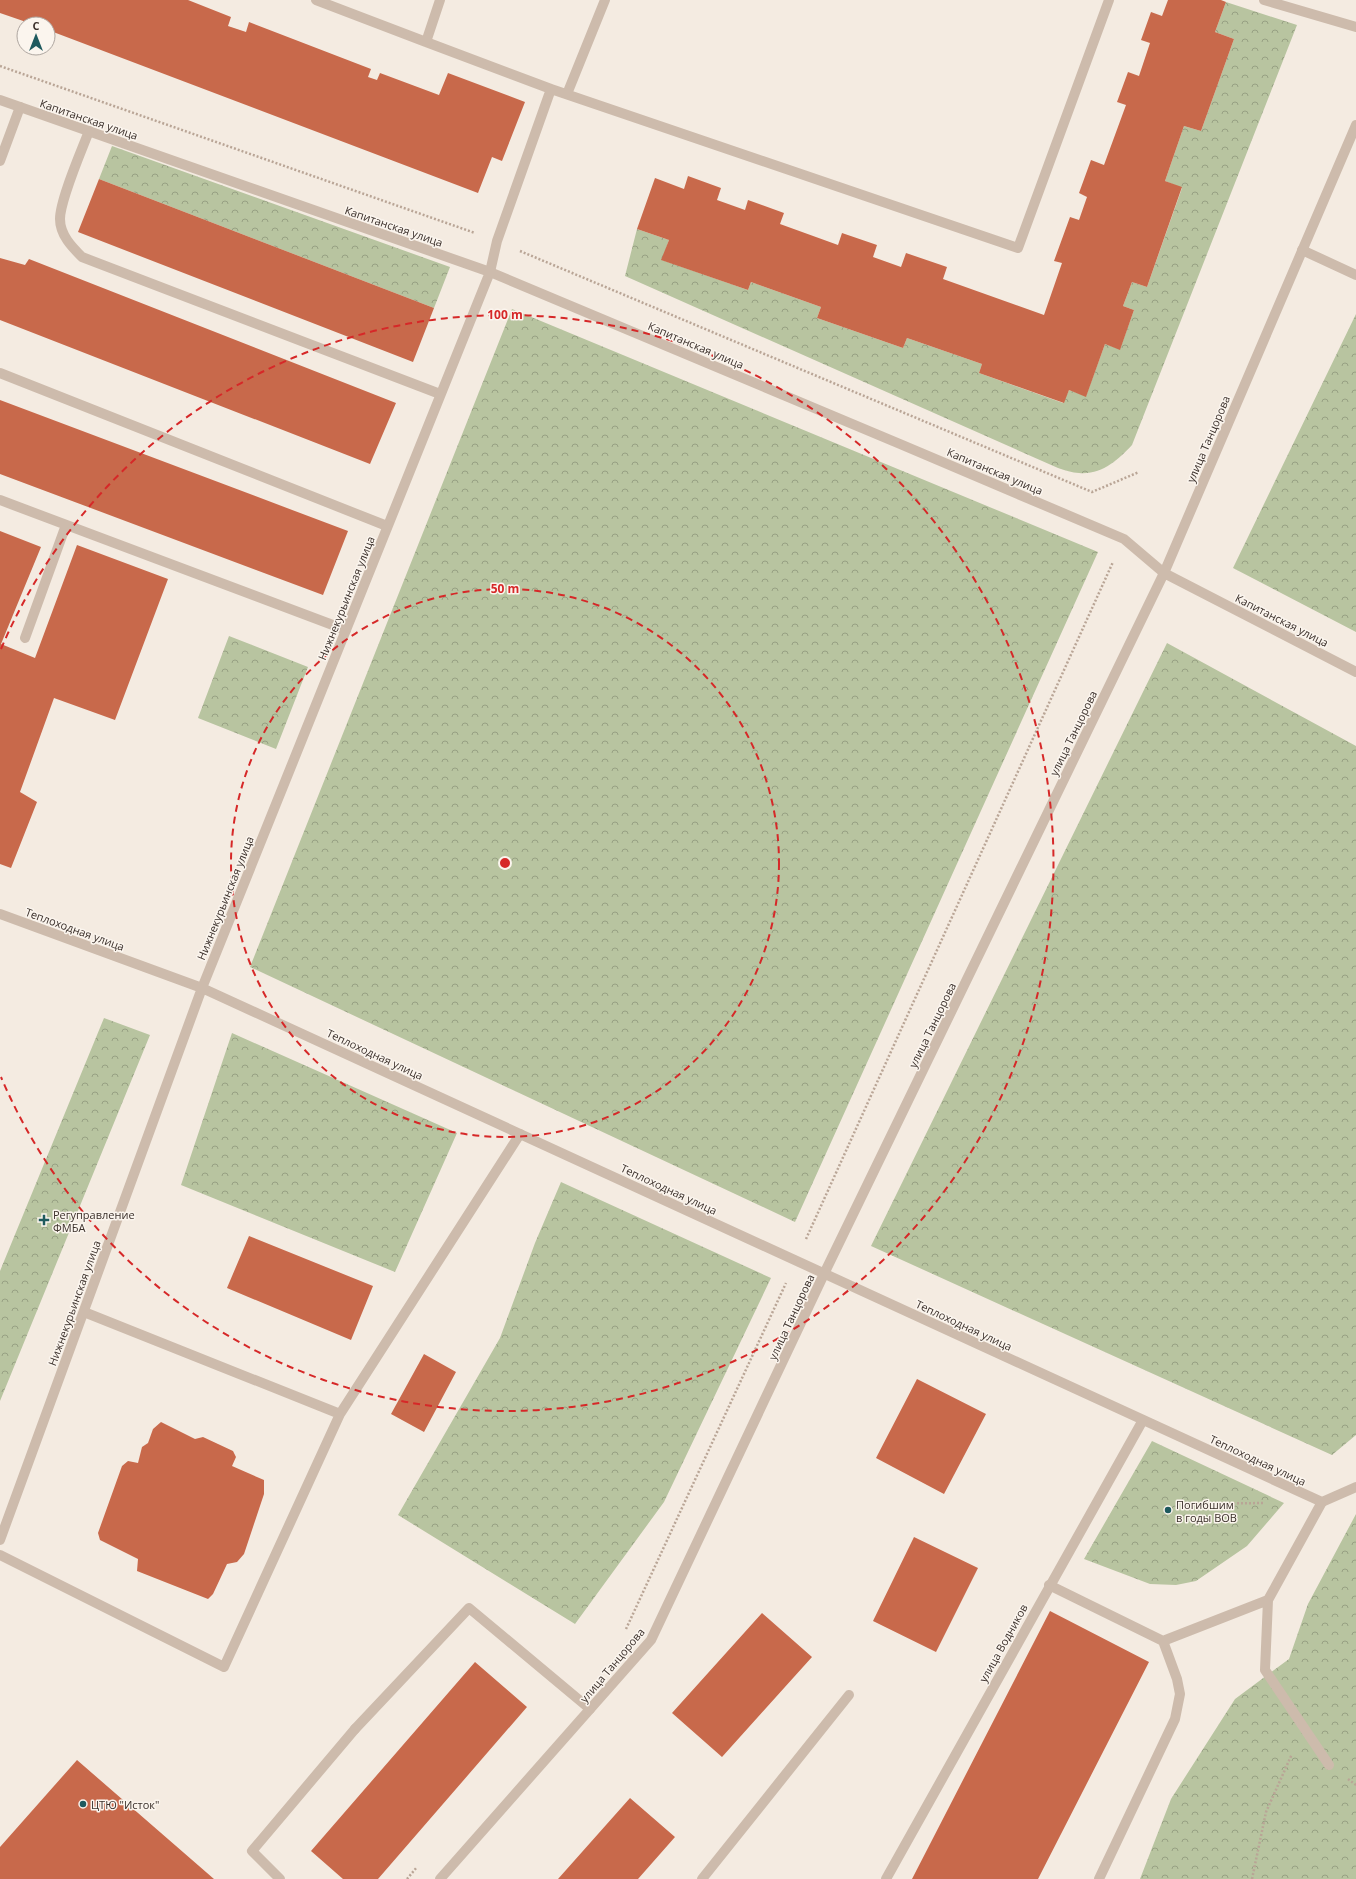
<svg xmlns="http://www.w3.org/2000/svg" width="1356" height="1879" font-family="'Open Sans',sans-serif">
  <defs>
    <pattern id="forest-crowns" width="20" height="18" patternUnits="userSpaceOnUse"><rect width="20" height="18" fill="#b8c4a0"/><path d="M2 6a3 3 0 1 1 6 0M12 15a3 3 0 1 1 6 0" fill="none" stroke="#97a083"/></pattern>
  </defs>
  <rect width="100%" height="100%" fill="#f4ebe1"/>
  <path fill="url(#forest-crowns)" d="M1226 2 1297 25 1132 445C1118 460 1102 475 1079 473 1072 473 1065 470 1058 468L625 276 637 229 669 240 662 260 748 290 751 282 821 307 817 318 903 348 907 338 982 364 979 373 1063 403 1069 390 1086 396 1105 344 1120 349 1134 310 1123 306 1132 282 1147 287 1182 188 1165 181 1184 126 1201 131 1234 39 1215 32Z
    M112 146 450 267 434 308 99 179Z
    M512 309 1098 552 795 1222 250 967Z
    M1356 314V632L1233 568Z
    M229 636 308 667 276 749 198 718Z
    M1167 643 1356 746V1435L1332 1455 871 1246Z
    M104 1018 150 1035 0 1401V1271Z
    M232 1033 457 1133 395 1272 181 1185Z
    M561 1182 771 1278 664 1502 575 1624 398 1515 500 1338 535 1243Z
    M1152 1441 1284 1503 1247 1546 1196 1581 1176 1585 1150 1584 1084 1559Z
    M1356 1514V1879H1140L1171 1799 1235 1699 1289 1659 1308 1604Z"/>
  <path fill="#c8694b" d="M0 0H188L231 17 228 26 246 32 249 22 371 69 368 77 377 80 380 73 439 95 448 73 525 102 502 161 492 157 478 193 48 30V24H32L0 13Z
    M1168 0H1221L1226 2 1215 32 1234 39 1201 131 1184 126 1165 181 1182 187 1147 287 1132 282 1123 306 1134 310 1120 350 1105 344 1086 397 1069 390 1064 403 979 373 982 364 907 338 903 348 817 318 821 307 751 282 748 290 661 260 669 240 637 229 655 178 684 189 688 176 721 188 717 200 745 210 748 200 784 213 780 224 838 245 842 233 877 245 873 257 901 267 906 253 947 267 943 279 1044 315 1062 263 1054 261 1070 217 1079 220 1087 197 1079 193 1091 160 1104 165 1126 105 1117 102 1128 72 1139 76 1150 43 1141 40 1151 12 1162 16Z
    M99 179 434 308 413 362 78 232Z
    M0 258 25 265 29 259 396 403 370 464 0 320Z
    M0 400 348 531 323 595 0 474Z
    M0 531 41 547 1 644 35 658 77 545 168 579 115 720 54 698 20 792 37 802 11 868 0 864Z
    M249 1236 373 1286 351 1340 227 1288Z
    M424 1354 456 1372 424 1432 391 1414Z
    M917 1379 986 1414 944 1494 876 1458Z
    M161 1422 195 1439 203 1437 233 1451 236 1457 232 1466 264 1480V1494L244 1554 237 1562 227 1564 213 1594 208 1599 137 1571 138 1559 100 1540 98 1533 122 1466 128 1461 138 1463 142 1447 148 1443 153 1429Z
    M914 1537 978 1568 936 1652 873 1621Z
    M1050 1611 1149 1662 1038 1879H912Z
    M762 1613 812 1657 722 1757 672 1713Z
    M475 1662 527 1707 378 1879H343L311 1851Z
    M77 1760 214 1879H0V1847Z
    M630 1798 675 1837 638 1879H558Z"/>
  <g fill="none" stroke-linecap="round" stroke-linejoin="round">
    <path stroke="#b9a596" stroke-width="2.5" stroke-dasharray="2 2" stroke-linecap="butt" d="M0 66 475 233
      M520 251 1092 492 1139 472
      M806 1239 1113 562
      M1193 1504 1263 1503
      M626 1629 786 1283
      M1348 1779 1356 1785
      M407 1879 417 1867
      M1252 1879 1266 1812 1292 1754"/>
    <path stroke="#cdbbac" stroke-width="10" d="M316 0 426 42 440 0
      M1264 0 1356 27
      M426 42 551 89 497 241 490 272
      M551 89 1018 248 1109 0
      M567 94 605 0
      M89 131C81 152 60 200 60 219 60 235 72 247 82 257L440 394
      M0 161 20 107
      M1302 250 1356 275
      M0 373 387 526
      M0 500 346 630
      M25 638 66 525
      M340 1414 520 1134
      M1322 1502 1268 1600 1265 1670 1329 1765
      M0 1555 224 1667 340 1414 84 1312
      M1049 1585 1163 1641 1177 1679 1180 1694 1175 1719 1099 1879
      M1163 1641 1268 1600
      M355 1729 469 1608 590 1709
      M702 1879 849 1695"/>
    <path stroke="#cdbbac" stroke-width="10" d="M0 100 490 272 900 444 1124 539 1164 573 1356 672
      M0 914 202 988 1322 1502 1356 1487
      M0 1540 202 988 490 272
      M280 1879 252 1851 355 1729
      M440 1879 651 1640 824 1274 1164 573 1356 125
      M886 1879 1143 1420"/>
  </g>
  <g fill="none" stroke="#d62828" stroke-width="2" stroke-dasharray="7 5">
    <circle cx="505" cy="863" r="274"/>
    <path d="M1 649A548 548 0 1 1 1 1077"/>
  </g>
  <g fill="#1f5a5e" stroke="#fbf5ee" stroke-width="1.5">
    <path d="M42 1214h4v4h4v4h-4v4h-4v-4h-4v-4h4z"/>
    <circle cx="1168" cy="1510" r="4"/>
    <circle cx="83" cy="1804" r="4"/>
  </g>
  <g text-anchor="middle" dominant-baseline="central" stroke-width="3" stroke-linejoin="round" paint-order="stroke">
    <g font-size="11" fill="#3b302b" stroke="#fbf5ee">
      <text transform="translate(89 119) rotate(19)">Капитанская улица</text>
      <text transform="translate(394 226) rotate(19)">Капитанская улица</text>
      <text transform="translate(696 345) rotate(23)">Капитанская улица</text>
      <text transform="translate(1208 439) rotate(-67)">улица Танцорова</text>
      <text transform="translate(995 471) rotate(23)">Капитанская улица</text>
      <text transform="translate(346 598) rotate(-68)">Нижнекурьинская улица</text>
      <text transform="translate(1282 620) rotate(27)">Капитанская улица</text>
      <text transform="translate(1073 733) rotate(-64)">улица Танцорова</text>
      <text transform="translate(225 898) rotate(-68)">Нижнекурьинская улица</text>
      <text transform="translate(75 929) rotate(20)">Теплоходная улица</text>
      <text transform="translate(932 1025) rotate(-64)">улица Танцорова</text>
      <text transform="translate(375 1054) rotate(25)">Теплоходная улица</text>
      <text transform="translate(669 1189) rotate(25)">Теплоходная улица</text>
      <text transform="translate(74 1303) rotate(-70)">Нижнекурьинская улица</text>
      <text transform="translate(791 1317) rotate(-65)">улица Танцорова</text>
      <text transform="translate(964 1325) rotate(25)">Теплоходная улица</text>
      <text transform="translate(1258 1460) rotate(25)">Теплоходная улица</text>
      <text transform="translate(1003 1643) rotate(-61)">улица Водников</text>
      <text transform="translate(612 1665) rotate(-50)">улица Танцорова</text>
    </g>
    <g font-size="11" fill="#3b302b" stroke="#fbf5ee" text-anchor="start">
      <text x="53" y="1214">Регуправление<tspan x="53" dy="13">ФМБА</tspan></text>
      <text x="1176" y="1504">Погибшим<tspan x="1176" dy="13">в годы ВОВ</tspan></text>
      <text x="91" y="1804">ЦТЮ "Исток"</text>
    </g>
  </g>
  <circle cx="505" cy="863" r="6" fill="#d62828" stroke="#fbf5ee" stroke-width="2"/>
  <g font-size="12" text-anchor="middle" font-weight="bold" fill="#d62828" stroke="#fbf5ee" stroke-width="3" stroke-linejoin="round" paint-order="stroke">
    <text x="505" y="319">100 m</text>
    <text x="505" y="593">50 m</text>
  </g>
  <g transform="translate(36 36)"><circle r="19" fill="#fbf5ee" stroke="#aea6a0"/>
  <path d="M0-3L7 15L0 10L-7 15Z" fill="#1f5a5e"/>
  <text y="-6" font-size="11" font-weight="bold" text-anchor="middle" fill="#3b302b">С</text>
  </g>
</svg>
